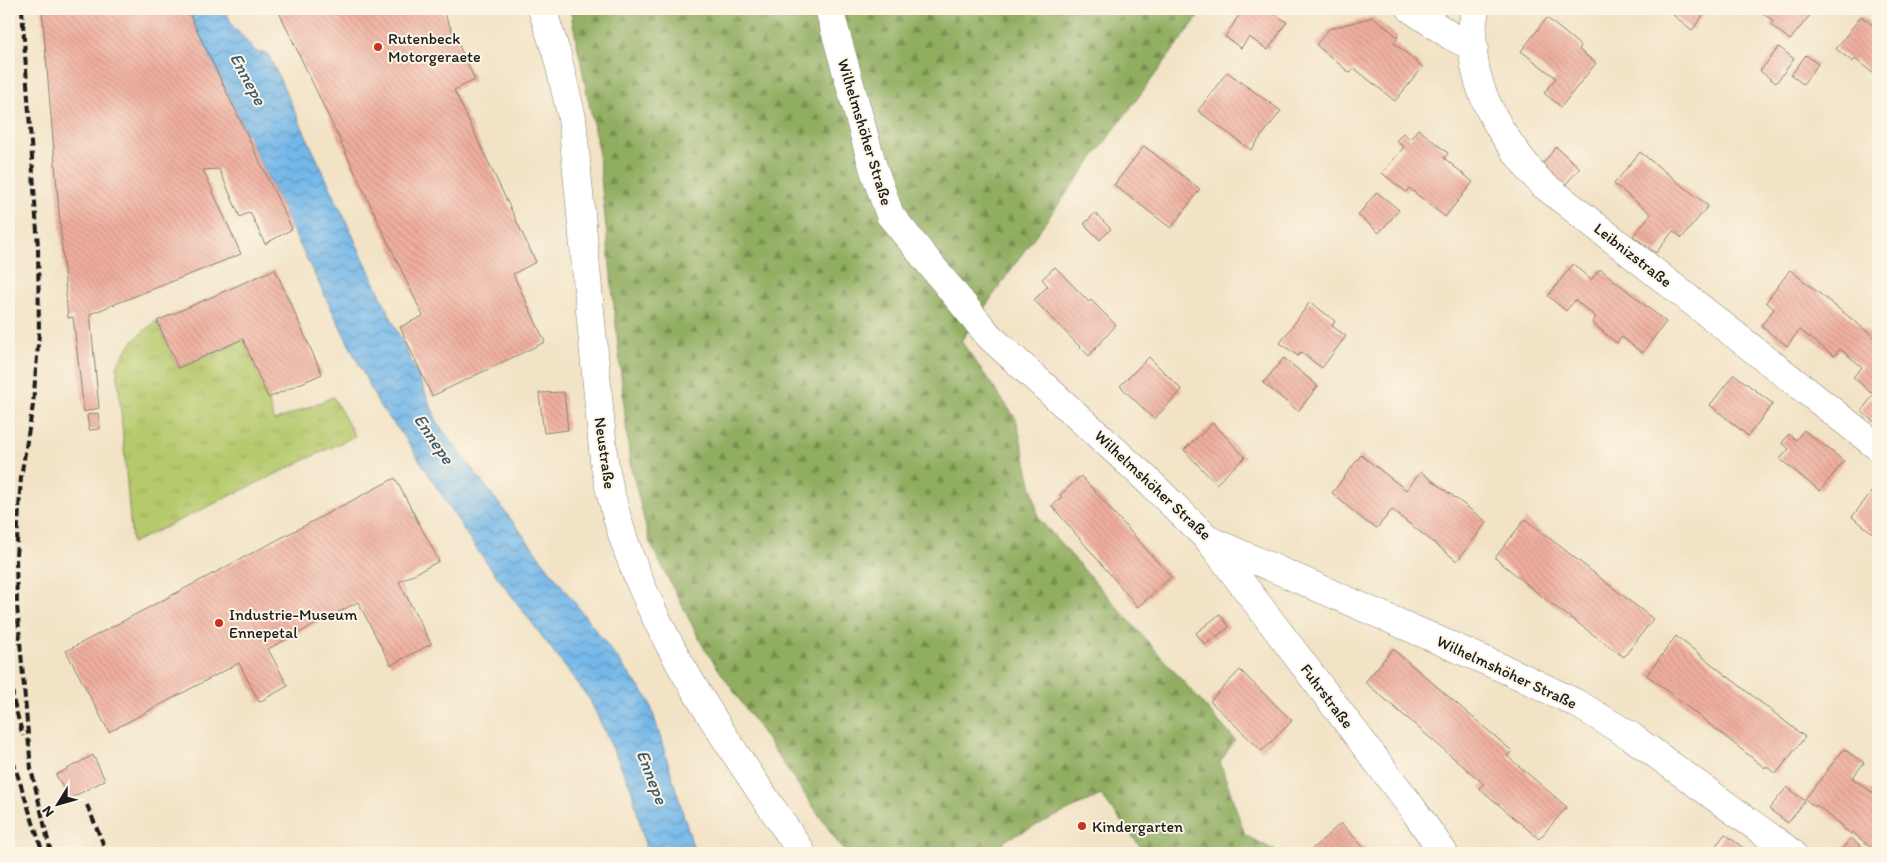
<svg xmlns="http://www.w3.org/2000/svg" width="1887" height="862" font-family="Itim,sans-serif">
  <defs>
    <pattern id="grass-tufts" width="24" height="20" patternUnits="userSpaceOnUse" patternTransform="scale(1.25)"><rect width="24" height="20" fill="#b6c96c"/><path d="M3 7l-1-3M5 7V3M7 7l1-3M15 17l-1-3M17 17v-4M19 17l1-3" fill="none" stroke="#9cac5d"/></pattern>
    <pattern id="forest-firs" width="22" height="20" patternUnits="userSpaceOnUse" patternTransform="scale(1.25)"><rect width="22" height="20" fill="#90ad60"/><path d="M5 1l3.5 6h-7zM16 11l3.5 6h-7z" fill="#758c4e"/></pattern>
    <pattern id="water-waves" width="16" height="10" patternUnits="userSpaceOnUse" patternTransform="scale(1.25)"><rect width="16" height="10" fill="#73b7e9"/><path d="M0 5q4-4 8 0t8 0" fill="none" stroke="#5e94bc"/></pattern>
    <pattern id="building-back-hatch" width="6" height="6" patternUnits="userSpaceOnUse" patternTransform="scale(1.25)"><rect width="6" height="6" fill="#efae9e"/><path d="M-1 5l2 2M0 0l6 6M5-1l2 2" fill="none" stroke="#cc9588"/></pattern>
  </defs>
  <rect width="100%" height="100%" fill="#fcf5e5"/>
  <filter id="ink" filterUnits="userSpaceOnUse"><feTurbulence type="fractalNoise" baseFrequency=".02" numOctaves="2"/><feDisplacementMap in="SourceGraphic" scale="10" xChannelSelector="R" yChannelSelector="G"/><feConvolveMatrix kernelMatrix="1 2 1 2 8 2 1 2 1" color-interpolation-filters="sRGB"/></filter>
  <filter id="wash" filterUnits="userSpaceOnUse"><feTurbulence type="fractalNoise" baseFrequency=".0096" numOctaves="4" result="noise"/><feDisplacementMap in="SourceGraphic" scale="20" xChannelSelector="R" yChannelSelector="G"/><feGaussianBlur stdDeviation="1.12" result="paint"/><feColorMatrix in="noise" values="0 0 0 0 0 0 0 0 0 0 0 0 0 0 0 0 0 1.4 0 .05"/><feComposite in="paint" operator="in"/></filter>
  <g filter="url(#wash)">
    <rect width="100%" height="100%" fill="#f2e3c6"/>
    <path fill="url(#grass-tufts)" stroke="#697244" d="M157 321 178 368 243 339 268 398 274 421 333 397 355 436 132 543 117 366C127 346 139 333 157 321Z"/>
    <path fill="url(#forest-firs)" stroke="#56643e" d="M570 9H1204L1029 244 961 341 1016 419 1039 519 1235 740 1220 762 1245 835 1280 853H1145L1101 795 1003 841 1009 853H845L704 648 650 543 630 463 598 148Z"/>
    <path fill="url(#water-waves)" stroke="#486a82" d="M187 9H225L232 25 256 52 268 54 420 380 438 424 649 700 695 853H647L632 790 590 700 475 547 406 439 379 405 292 229Z"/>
    <g id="blocks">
      <path fill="url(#building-back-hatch)" d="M42 9H187L292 229 265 244 250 212 240 217 219 169 203 170 241 254 90 314 99 408 84 412 73 317 68 318Z
        M292 9H442L475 80 454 90 536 262 513 274 545 342 432 396 400 327 423 316 280 14Z
        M1243 9H1267L1287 22 1268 50 1249 37 1241 48 1225 37Z
        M1678 9H1708L1692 30 1673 15Z
        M1757 9H1815L1790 40 1771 25 1773 21Z
        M1861 16 1878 29V77L1855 59 1853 62 1836 49Z
        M1373 17 1398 37 1394 43 1423 67 1395 101 1354 68 1350 73 1316 45 1329 29Z
        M1547 18 1581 46 1579 50 1596 63 1561 107 1544 93 1556 78 1521 51Z
        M1779 47 1794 59 1776 83 1760 71Z
        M1806 55 1818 64 1803 84 1791 75Z
        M1227 72 1281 111 1251 150 1198 111Z
        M1418 129 1448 153 1444 158 1473 182 1445 217 1409 188 1406 192 1382 173 1404 147 1396 141 1403 133 1410 139Z
        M1144 146 1200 189 1171 228 1114 185Z
        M1556 147 1580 168 1564 186 1540 167Z
        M1640 152 1708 206 1682 238 1673 231 1656 253 1633 236 1651 214 1614 184Z
        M1377 192 1399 210 1379 233 1358 215Z
        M1095 213 1111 229 1100 240 1084 224Z
        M1573 264 1591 280 1600 269 1666 322 1642 353 1622 337 1617 343 1592 323 1596 317 1575 300 1566 311 1548 296Z
        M1055 267 1089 302 1091 300 1116 325 1089 356 1034 300 1048 286 1042 279Z
        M275 269 322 374 268 398 243 339 178 368 157 321Z
        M1790 270 1878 340V346L1874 353 1878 357V384L1871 393 1853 377 1862 367 1840 349 1834 356 1800 330 1787 346 1761 326 1774 309 1766 302Z
        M1310 302 1335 321 1332 326 1346 336 1322 368 1301 352 1298 356 1280 343Z
        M1149 357 1182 390 1154 419 1120 386Z
        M1284 358 1318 386 1298 411 1263 383Z
        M1734 374 1773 404 1748 436 1710 405Z
        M1878 389V425L1861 411Z
        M564 392 568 430 544 433 539 393Z
        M98 413 100 429 89 430 87 415Z
        M1213 423 1245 457 1216 484 1184 450Z
        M1804 430 1844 461 1820 491 1780 459 1789 449 1782 443 1789 434 1796 440Z
        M1361 455 1406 490 1421 472 1487 522 1457 561 1392 510 1377 528 1366 522 1332 493Z
        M1081 476 1171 577 1138 607 1052 506 1062 497 1060 495Z
        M395 478 439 561 399 582 431 644 391 665 358 602 268 649 288 686 259 702 239 663 109 732 66 651Z
        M1876 486 1878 488V537L1852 517Z
        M1525 519 1653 619 1624 657 1549 602 1495 558Z
        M1220 614 1229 627 1205 645 1196 633Z
        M1676 636 1805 737 1776 774 1766 766 1765 768 1647 675Z
        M1393 649 1512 751 1507 756 1567 807 1539 839 1479 788 1484 784 1365 682Z
        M1240 670 1292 721 1262 751 1210 701Z
        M1844 749 1864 763 1852 778 1878 796V853L1852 832 1851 834 1842 827 1843 826 1816 805 1815 807 1805 799Z
        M93 755 105 780 69 799 56 775Z
        M1787 787 1805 801 1788 823 1769 809Z
        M1341 823 1369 853H1312L1310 851Z
        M1725 834 1750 853H1710Z
        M1851 838 1871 853H1839Z"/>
    </g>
  </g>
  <g filter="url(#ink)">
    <use href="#blocks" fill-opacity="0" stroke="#878071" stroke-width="1"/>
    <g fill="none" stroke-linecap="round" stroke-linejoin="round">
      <g stroke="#878071" stroke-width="29">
        <path id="minor" d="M829 9 873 167 890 215 989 336 1142 475 1209 540 1518 675 1578 704 1632 737 1792 853
          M1411 9 1451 36 1474 47
          M1475 9C1462 78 1497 133 1541 183L1878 447
          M1209 540 1410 805 1444 853"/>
      </g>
      <g stroke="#878071" stroke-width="29">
        <path id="major" d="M542 9 557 55 572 118 604 460C628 609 721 731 802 853"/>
      </g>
      <use href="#minor" stroke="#fff" stroke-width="28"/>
      <use href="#major" stroke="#fff" stroke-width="28"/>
      <path stroke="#1c1c1c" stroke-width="4" stroke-dasharray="8 4" stroke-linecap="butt" d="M22 9 38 247 39 333 33 405 21 477 16 557 17 606 31 769 51 853
        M9 665 14 703 23 736
        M9 749 43 853
        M87 805 107 853
        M9 836 15 853"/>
    </g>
  </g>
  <g fill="#c8321e" stroke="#fcf5e5" stroke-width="2">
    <circle cx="378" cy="47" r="5"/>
    <circle cx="219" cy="623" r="5"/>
    <circle cx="1082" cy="826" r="5"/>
  </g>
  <g text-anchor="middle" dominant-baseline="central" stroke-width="4" stroke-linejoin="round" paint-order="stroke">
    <g font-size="16" fill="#1c1c1c" stroke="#fcf5e5" text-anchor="start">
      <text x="388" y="38">Rutenbeck<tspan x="388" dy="18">Motorgeraete</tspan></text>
      <text x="229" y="614">Industrie-Museum<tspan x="229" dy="18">Ennepetal</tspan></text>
      <text x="1092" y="826">Kindergarten</text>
    </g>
    <g font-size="16" fill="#1c1c1c" stroke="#fcf5e5">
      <text transform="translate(865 132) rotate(73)">Wilhelmshöher Straße</text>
      <text transform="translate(1633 255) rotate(38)">Leibnizstraße</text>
      <text transform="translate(605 453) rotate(82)">Neustraße</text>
      <text transform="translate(1153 485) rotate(43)">Wilhelmshöher Straße</text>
      <text transform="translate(1507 672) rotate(25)">Wilhelmshöher Straße</text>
      <text transform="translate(1327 696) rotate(53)">Fuhrstraße</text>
    </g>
    <g font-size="18" font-style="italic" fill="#3f5a6e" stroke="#fcf5e5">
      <text transform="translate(248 79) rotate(62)">Ennepe</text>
      <text transform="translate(434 439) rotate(56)">Ennepe</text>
      <text transform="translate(652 777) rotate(69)">Ennepe</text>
    </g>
  </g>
  <rect width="1887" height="862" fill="none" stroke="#fcf5e5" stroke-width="30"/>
  <g transform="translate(58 804) rotate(233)" stroke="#fcf5e5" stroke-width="4" paint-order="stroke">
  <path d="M0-4L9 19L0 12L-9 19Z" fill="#1c1c1c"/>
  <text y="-8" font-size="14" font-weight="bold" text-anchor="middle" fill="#1c1c1c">N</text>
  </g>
</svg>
